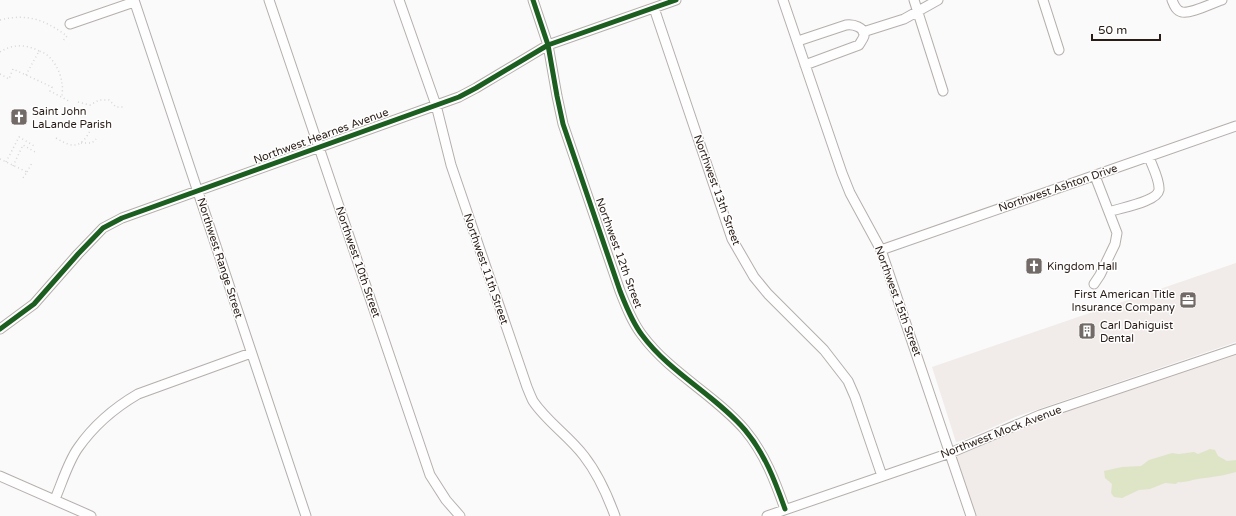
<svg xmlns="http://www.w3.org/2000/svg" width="1236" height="516" font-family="'Varela Round',sans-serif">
  <rect width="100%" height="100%" fill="#fafafa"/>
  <path fill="#f1ebe9" d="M1236 263V342L1018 416 964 440 956 442 932 367Z
    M1236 349V516H967L950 453Z"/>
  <path fill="#dee5c7" d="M1210 449 1215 450 1218 456 1227 461 1236 460V472C1223 476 1211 477 1198 479 1191 480 1185 483 1178 482L1176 484 1165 483 1150 489 1139 490 1122 498 1114 497 1111 493 1112 484 1105 478 1104 471 1122 467 1141 466 1149 460 1172 453 1179 454 1194 452 1198 454Z"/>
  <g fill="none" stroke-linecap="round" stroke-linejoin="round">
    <g stroke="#b5afac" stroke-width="11">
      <path id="minor" d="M134 0 306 516
        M269 0 430 475 446 500 460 516
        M399 0 436 105 451 165 527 387C529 392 531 397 533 401 547 422 569 436 584 456 598 474 607 494 615 516
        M533 0 548 45 557 96 563 124 620 291C626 306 632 322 642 335 670 373 715 395 745 430 765 454 775 481 785 509
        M783 0 842 173 850 193 881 250 971 516
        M914 0 943 91
        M1043 0 1059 50
        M1172 0C1174 5 1176 11 1182 12 1191 14 1212 3 1222 0
        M654 8 732 239 754 277 768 294 824 350 848 381 855 397 882 476
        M70 24 134 2
        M863 32 904 19 938 0
        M798 41 846 25C853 24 865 27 864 36 863 39 860 43 859 45L805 65
        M1109 212C1119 208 1157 202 1159 190 1160 180 1152 166 1149 157
        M881 250 1236 126
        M1094 284 1100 275 1115 244 1117 233 1095 176
        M0 329 34 304 78 254 103 228 122 218 459 97 476 88 548 45 676 0
        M0 476 91 516
        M55 499C62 483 68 462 78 448 94 425 114 408 138 394L251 353
        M767 516 950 453 1040 415 1236 349"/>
    </g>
    <path stroke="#d7d6d6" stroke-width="1.5" stroke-dasharray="1 3" stroke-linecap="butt" d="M0 20C28 13 45 20 67 36L62 42
      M0 52C12 44 27 44 39 51
      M0 74 9 79 13 69 52 87 50 91 69 101
      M26 75 39 51C52 54 61 72 62 84 63 88 62 93 62 97
      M78 102 90 105 99 100H109L116 107H123
      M56 138C74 149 81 148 91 129
      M81 143H92L96 139
      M0 159 27 172 23 178
      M6 162 19 137 36 147
      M13 166 23 145 35 152
      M27 172 32 163"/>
    <use href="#minor" stroke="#fefefe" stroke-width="9"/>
    <g stroke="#fff" stroke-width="8">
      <path id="cycleway" d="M533 0 548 45 557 96 563 124 620 291C626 306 632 322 642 335 670 373 715 395 745 430 765 454 775 481 785 509
        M0 329 34 304 78 254 103 228 122 218 459 97 476 88 548 45 676 0"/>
    </g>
    <use href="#cycleway" stroke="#1b5e20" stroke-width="5"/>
  </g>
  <defs>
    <g id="church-square" transform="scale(0.9)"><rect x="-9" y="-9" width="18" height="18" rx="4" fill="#726a66" stroke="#fff"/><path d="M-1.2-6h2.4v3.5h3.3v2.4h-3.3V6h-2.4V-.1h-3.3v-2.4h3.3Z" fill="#fff"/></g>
    <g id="office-square" transform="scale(0.9)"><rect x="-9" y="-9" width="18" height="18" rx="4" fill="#726a66" stroke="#fff"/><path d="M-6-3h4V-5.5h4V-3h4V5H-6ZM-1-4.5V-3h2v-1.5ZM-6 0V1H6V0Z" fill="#fff"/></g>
    <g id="building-square" transform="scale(0.9)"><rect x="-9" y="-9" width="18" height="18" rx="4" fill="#726a66" stroke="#fff"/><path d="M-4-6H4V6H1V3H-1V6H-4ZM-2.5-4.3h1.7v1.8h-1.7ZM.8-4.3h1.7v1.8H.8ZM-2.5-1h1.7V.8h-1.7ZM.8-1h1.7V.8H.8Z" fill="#fff"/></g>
  </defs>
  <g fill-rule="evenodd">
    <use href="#church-square" x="19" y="117"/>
    <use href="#church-square" x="1034" y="266"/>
    <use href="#office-square" x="1188" y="300"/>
    <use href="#building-square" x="1087" y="331"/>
  </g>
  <g text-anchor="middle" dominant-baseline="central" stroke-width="3" stroke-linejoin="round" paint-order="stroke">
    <g font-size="11" fill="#291c16" stroke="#fff" text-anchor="start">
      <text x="32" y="111">Saint John<tspan x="32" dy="13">LaLande Parish</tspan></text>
      <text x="1047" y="266">Kingdom Hall</text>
      <text x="1175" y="294" text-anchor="end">First American Title<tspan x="1175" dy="13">Insurance Company</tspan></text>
      <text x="1100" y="325">Carl Dahiguist<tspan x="1100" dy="13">Dental</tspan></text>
    </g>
    <g font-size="11" fill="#291c16" stroke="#fff">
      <text transform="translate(321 136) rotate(-20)">Northwest Hearnes Avenue</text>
      <text transform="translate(1058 188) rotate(-19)">Northwest Ashton Drive</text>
      <text transform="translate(717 190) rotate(70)">Northwest 13th Street</text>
      <text transform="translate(619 253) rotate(70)">Northwest 12th Street</text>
      <text transform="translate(220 258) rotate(72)">Northwest Range Street</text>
      <text transform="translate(358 262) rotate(71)">Northwest 10th Street</text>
      <text transform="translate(486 269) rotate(71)">Northwest 11th Street</text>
      <text transform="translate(898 301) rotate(70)">Northwest 15th Street</text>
      <text transform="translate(1001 432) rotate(-21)">Northwest Mock Avenue</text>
    </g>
  </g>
  <path d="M1092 34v6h68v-6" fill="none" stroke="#291c16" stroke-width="2"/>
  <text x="1098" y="34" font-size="12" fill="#291c16" stroke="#ffffff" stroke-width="3" paint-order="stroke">50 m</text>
</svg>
